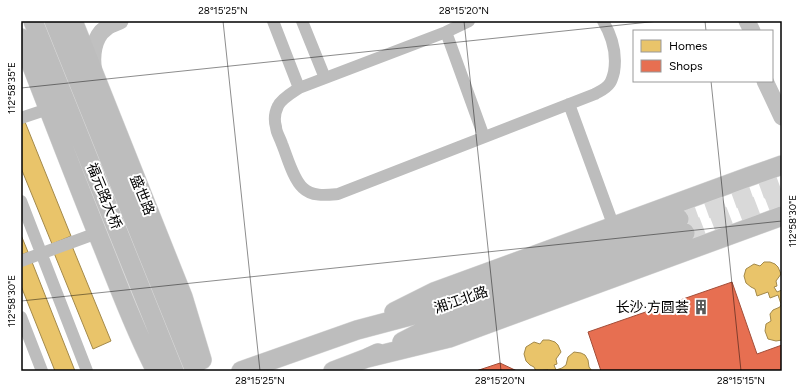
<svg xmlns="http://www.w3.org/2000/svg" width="803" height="392" font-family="Figtree,'Noto Sans SC',sans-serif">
  <rect width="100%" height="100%" fill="#fff"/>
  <path fill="#e9c46a" stroke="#a3894a" d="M25 122 71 236 52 244 21 168V124Z
    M21 235 28 252 21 255Z
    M72 246 111 341 93 349 54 253Z
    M32 262 75 371H55L21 286V266Z
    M764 262H770L775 264 778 267 781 274 776 281 777 286 774 287 777 292 782 290V340L776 341 768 339 765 331 766 324 771 321 770 314 773 310 780 307 781 304 778 295 770 298 768 292 757 296 755 289 751 287 746 283 744 276 746 269 754 264 760 266Z
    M543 340H549L555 342 558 345 561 352 556 359 557 364 554 365 556 370 562 368 566 365 568 357 574 352 581 353 585 355 588 360 589 367 592 371H548V370L536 371 534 367 530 365 526 361 524 354 526 347 534 342 540 344Z"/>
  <path fill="#e76f51" stroke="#a24e39" d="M732 282 757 354 782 345V371H601L588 332Z
    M500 363 517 371H476Z"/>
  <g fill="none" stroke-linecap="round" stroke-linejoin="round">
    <path stroke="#d9d9d9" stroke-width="19" stroke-dasharray="19 10" stroke-linecap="butt" d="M679 219 782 182
      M685 233 782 196"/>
    <g stroke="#dbdbdb" stroke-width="20">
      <path id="primary" d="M33 21 174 371
        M54 21 195 371
        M73 21 183 297 202 360
        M21 38C47 105 73 173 100 240 118 284 134 329 156 371
        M394 312 434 292 748 177 782 165
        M402 342 441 322 586 270 685 233
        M367 358 449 338 782 216
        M241 371 357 330 440 308 679 219
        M333 371 367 358 378 353"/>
    </g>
    <path stroke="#bdbdbd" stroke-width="12" d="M273 21 299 88
      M302 21 325 78
      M469 21 446 32 299 88C293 92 281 99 278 106 275 112 274 120 276 127 276 132 280 138 282 144 287 156 293 179 303 188 312 197 327 195 338 194L595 94C600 91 606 89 610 83 612 80 613 76 614 72 617 54 612 36 603 21
      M446 32 484 137
      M569 104 614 227
      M21 118 48 109
      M21 201 87 371
      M21 261 97 233
      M21 317 42 371"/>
    <path stroke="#c0c0c0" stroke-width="17" d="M747 21 752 31
      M94 72C91 57 93 37 106 28 110 24 116 23 120 21
      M765 81 782 117"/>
    <use href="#primary" stroke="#bdbdbd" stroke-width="19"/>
  </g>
  <path fill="none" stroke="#000" stroke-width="1" stroke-opacity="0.45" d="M223 21 260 371M464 21 501 371M705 21 706 31M711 81 741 371M21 88 659 21M21 301 782 221"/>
  <defs>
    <g id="building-bare" transform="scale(1.2)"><path d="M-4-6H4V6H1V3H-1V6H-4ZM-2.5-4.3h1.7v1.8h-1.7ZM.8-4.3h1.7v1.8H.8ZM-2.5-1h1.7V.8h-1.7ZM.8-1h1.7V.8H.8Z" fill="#595959" stroke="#fff" stroke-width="2.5" paint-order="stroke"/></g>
  </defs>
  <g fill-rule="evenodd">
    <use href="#building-bare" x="701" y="307"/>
  </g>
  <g text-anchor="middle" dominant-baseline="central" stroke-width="4" stroke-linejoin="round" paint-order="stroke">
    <g font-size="14" fill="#000" stroke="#fff">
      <text transform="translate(142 195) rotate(68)">盛世路</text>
      <text transform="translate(104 196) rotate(68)">福元路大桥</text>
      <text transform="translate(461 300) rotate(-19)">湘江北路</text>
    </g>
    <g font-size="14" fill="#000" stroke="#fff" text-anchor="end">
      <text x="689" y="307">长沙·方圆荟</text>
    </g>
  </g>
  <rect width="803" height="392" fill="none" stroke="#ffffff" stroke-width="44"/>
  <rect x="633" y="30" width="140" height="52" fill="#ffffff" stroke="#999999"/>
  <rect x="641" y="40" width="20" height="12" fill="#e9c46a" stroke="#999999"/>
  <text x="669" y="50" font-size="12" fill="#000000">Homes</text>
  <rect x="641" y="60" width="20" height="12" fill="#e76f51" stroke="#999999"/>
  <text x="669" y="70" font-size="12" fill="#000000">Shops</text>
  <rect x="22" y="22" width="759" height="348" fill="none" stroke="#000" stroke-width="1.5"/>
  <g font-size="10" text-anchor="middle" fill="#000">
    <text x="223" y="14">28°15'25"N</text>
    <text x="464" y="14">28°15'20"N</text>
    <text transform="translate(11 88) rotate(-90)" y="4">112°58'35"E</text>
    <text transform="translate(792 221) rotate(-90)" y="4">112°58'30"E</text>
    <text transform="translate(11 301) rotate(-90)" y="4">112°58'30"E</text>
    <text x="260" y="384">28°15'25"N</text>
    <text x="500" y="384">28°15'20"N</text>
    <text x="741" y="384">28°15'15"N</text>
  </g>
</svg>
